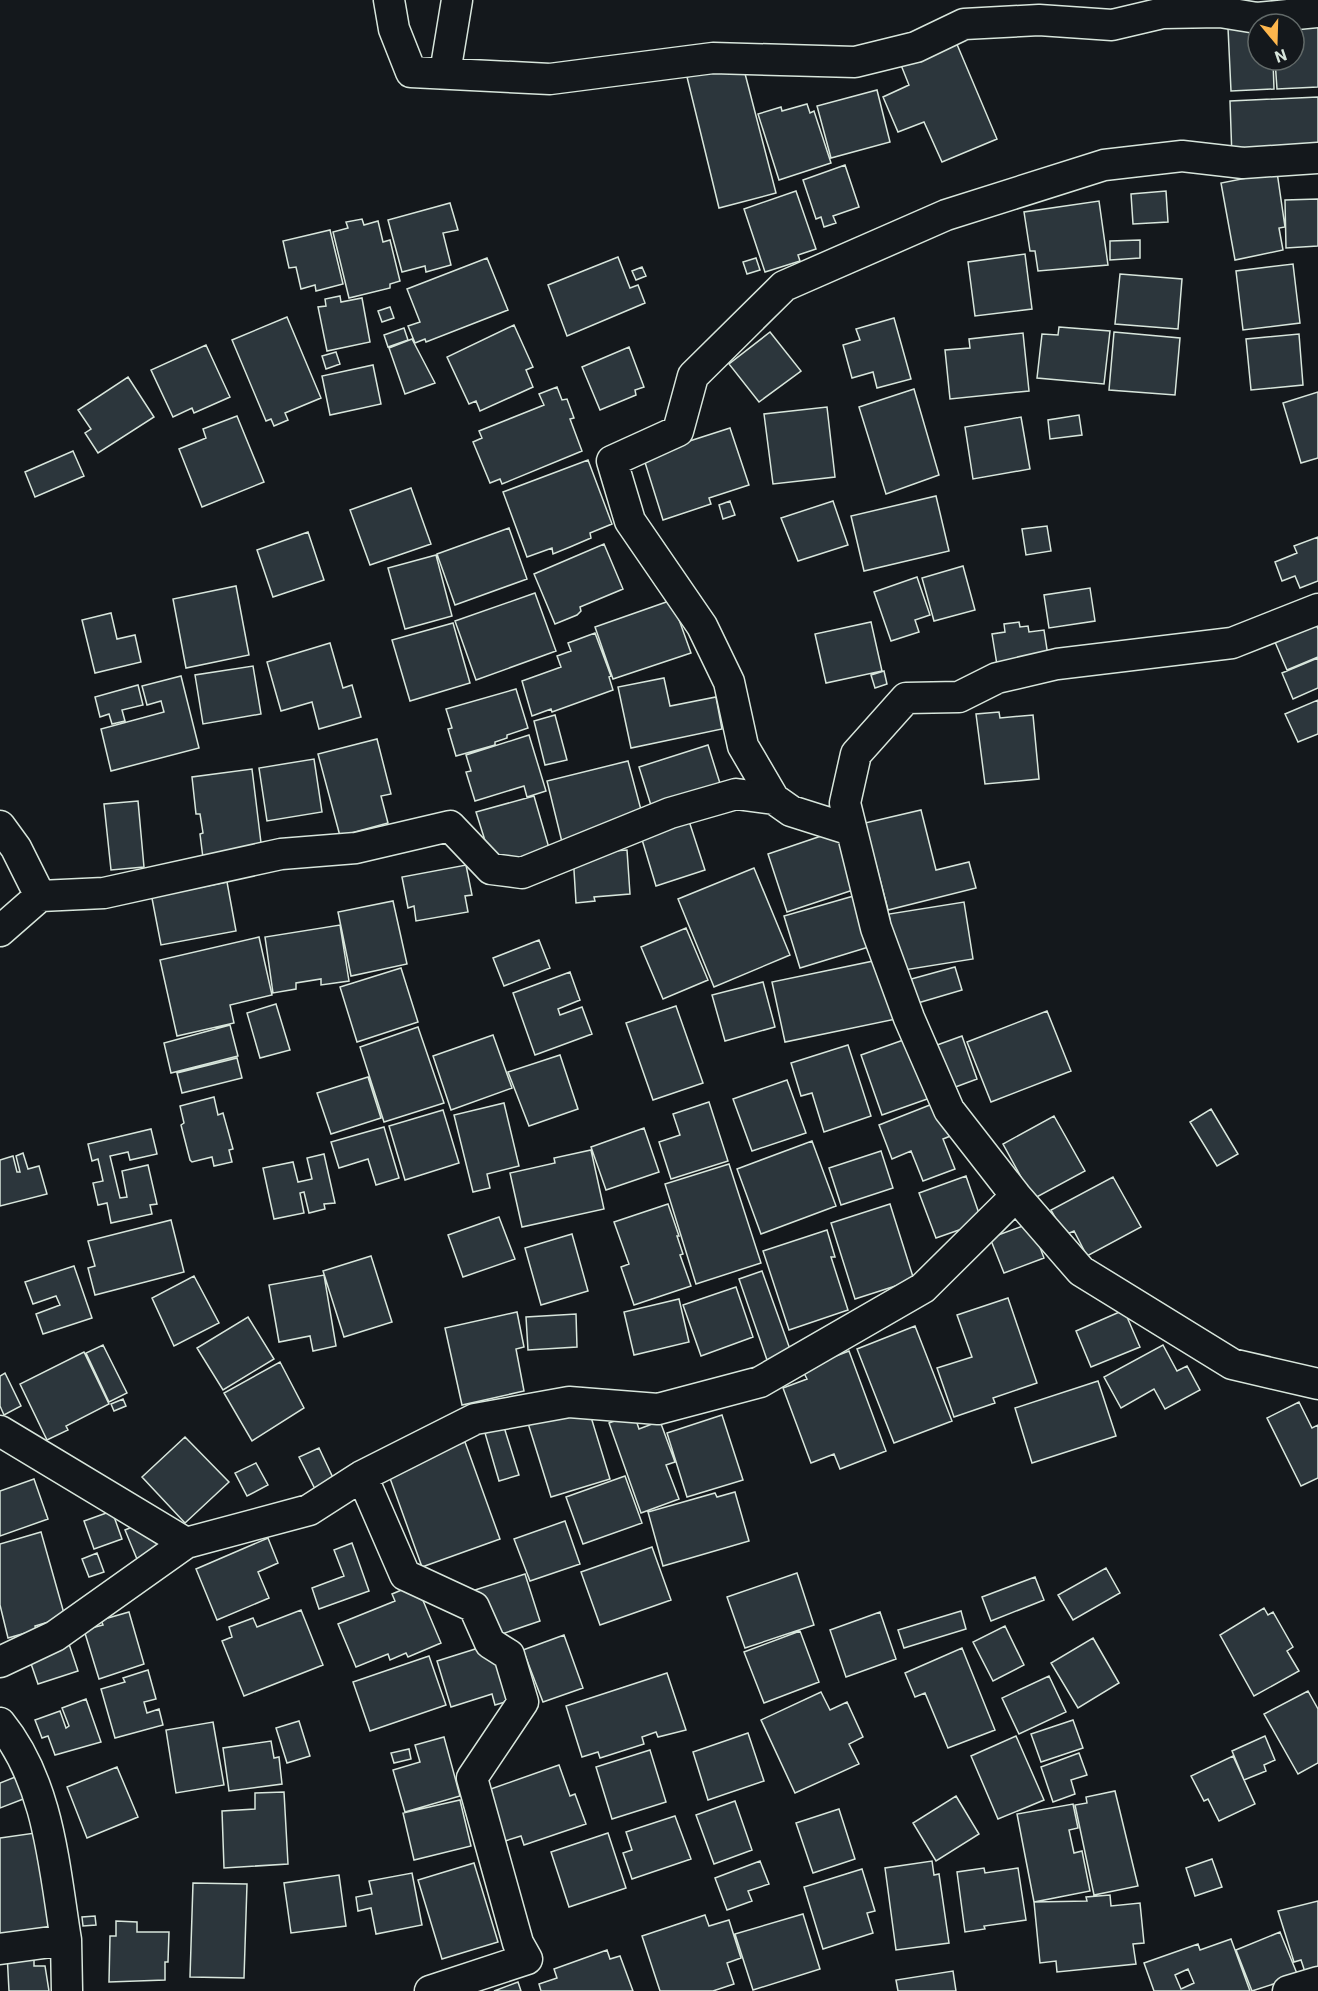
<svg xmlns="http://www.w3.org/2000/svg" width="1318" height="1991" font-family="Roboto,sans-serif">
  <rect width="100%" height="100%" fill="#14181c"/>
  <path fill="#2c363c" stroke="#d8e6dc" stroke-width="1.5" fill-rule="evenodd" d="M1318 24V87L1277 89 1275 60H1294V25Z
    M1258 27V60H1273L1274 89 1231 91 1228 28Z
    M956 42 997 139 942 162 924 122 898 132 883 97 909 85 901 65Z
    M742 62 776 193 719 208 687 77Z
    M877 90 890 142 831 158 817 106Z
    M1318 97V154L1232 158 1230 101Z
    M807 104 810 113 814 111 831 163 779 180 758 114 781 107 782 111Z
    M845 165 859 207 833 216 836 223 824 227 821 217 816 219 803 180Z
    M1277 172 1285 227 1279 228 1283 250 1235 260 1221 183Z
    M796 191 816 249 798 255 800 261 765 272 744 209Z
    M1166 191 1168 222 1133 224 1131 194Z
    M1318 199V246L1286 248 1285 200Z
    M1099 201 1108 265 1038 271 1035 251H1030L1024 212Z
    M450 203 458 230 443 233 451 265 426 272 425 266 402 272 388 220Z
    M362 219 364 225 378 221 383 242 390 240 400 281 390 284V288L349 298 333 232 348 228 346 222Z
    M330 230 343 284 316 291 315 285 301 289 296 267 289 268 283 241Z
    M1140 240V258L1110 260V241Z
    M1025 254 1032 309 975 316 968 262Z
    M618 257 630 288 638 285 645 303 567 336 548 285Z
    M487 258 508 310 426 342 425 339 415 343 408 326 420 322 407 289Z
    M756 258 760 270 747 274 743 262Z
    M1293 264 1300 323 1243 330 1236 271Z
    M642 267 646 276 636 280 632 271Z
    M1120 274 1182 279 1178 329 1115 324Z
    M340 296 341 302 362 298 370 342 327 351 318 307 326 306 325 299Z
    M390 307 394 318 382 322 378 311Z
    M287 317 321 398 285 413 288 420 274 426 271 419 266 421 232 340Z
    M894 318 911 379 877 388 873 372 852 378 843 345 860 340 856 329Z
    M514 325 533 367 526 370 533 387 480 411 476 401 469 404 447 357Z
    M1059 327 1110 331 1104 384 1037 378 1042 334 1058 335Z
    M404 328 408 340 388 347 384 335Z
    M770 332 801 371 759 402 729 364Z
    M1114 332 1180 338 1175 395 1109 390Z
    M1023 333 1029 391 950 399 945 350 970 348 969 339Z
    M1299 334 1303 385 1251 390 1246 339Z
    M412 339 435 383 405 394 389 348Z
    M206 345 230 397 194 413 192 408 173 417 151 370Z
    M629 347 644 387 635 390 636 395 600 410 582 367Z
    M336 352 340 364 326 369 322 356Z
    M373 365 381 404 330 415 322 376Z
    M128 377 154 417 98 453 85 433 91 429 78 410Z
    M557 387 562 400 567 399 574 418 570 419 582 451 502 484 500 479 490 483 473 442 482 438 479 431 544 405 539 394Z
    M914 389 939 475 886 494 859 407Z
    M1318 392V458L1301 463 1283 403Z
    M827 407 835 477 773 484 764 414Z
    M1079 415 1082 435 1050 439 1048 420Z
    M237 416 264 482 202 507 179 449 206 438 203 429Z
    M1021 417 1030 469 973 479 965 427Z
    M730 428 749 485 709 498 711 504 663 520 643 456Z
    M73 451 84 476 35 497 25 472Z
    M588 460 612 524 590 533 591 538 570 547 553 554 552 548 527 557 503 492Z
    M411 488 431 544 370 565 350 510Z
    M936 496 949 551 864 571 851 516Z
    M730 501 735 515 723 519 719 505Z
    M833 501 848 545 798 561 781 518Z
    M1047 526 1051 551 1026 555 1022 529Z
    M509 528 527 579 455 605 437 554Z
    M308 532 324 580 273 597 257 550Z
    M1318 537V581L1300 588 1295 576 1282 581 1275 562 1297 553 1294 546Z
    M604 544 623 589 580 607 581 611 577 615 555 624 534 574Z
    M436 555 452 616 405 629 388 568Z
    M963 566 975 610 934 621 922 578Z
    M917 577 930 615 915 620 919 632 891 641 874 592Z
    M236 586 249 655 186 668 173 599Z
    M1090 588 1095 621 1049 628 1044 595Z
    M535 593 556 651 476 680 455 621Z
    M672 600 691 653 613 679 595 627Z
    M111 613 117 639 135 635 141 662 95 673 82 620Z
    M1313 617 1318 629V657L1287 670 1272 635Z
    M871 622 882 671 826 683 815 634Z
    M1019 622 1020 627 1028 626 1029 632 1044 630 1048 656 997 665 992 634 1005 632 1004 624Z
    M453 623 470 683 410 701 392 640Z
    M595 633 611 676 609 677 613 690 552 712 551 709 532 716 522 681 561 667 557 656 571 651 568 643Z
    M330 643 343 688 352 685 361 717 319 729 312 702 281 711 267 662Z
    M1318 658V688L1293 699 1282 673Z
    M253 666 261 714 203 724 195 675Z
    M884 671 887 684 875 688 871 675Z
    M181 676 199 748 111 771 101 729 164 712 161 701 147 705 142 686Z
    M664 678 670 706 716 697 722 729 631 748 618 687Z
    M138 685 143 705 122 710 125 721 112 724 109 714 100 717 95 697Z
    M516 689 528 728 507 735V738L495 742V745L456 756 448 729 452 728 446 709Z
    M1318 700V734L1298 742 1285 714Z
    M999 712 1000 718 1033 715 1039 779 985 784 976 714Z
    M555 715 567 760 545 765 534 721Z
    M529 735 546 791 527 797 524 786 475 801 466 772 471 771 466 755Z
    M377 739 391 794 381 796 388 823 340 836 318 754Z
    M708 745 723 793 654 815 639 767Z
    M314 759 322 812 267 821 259 768Z
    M628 761 644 821 562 842 547 781Z
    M252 769 262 851 203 858 200 834 203 833 200 814H196L192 777Z
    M534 796 549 848 493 866 476 812Z
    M138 801 144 867 111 870 104 804Z
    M921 810 936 870 969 862 976 888 888 910 865 823Z
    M688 818 705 870 656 886 640 833Z
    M836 831 856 889 787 912 768 854Z
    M627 850 630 894 594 897 595 901 576 903 573 854Z
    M466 865 472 895 465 896 468 912 416 921 414 906 408 908 402 877Z
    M754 868 790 955 714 987 678 899Z
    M227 882 236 931 161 945 150 888 182 891Z
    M857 895 872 946 800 968 784 916Z
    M393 901 407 964 351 976 338 912Z
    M964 902 973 959 898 971 889 914Z
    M340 925 349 981 321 985V979L296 983V989L273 993 265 937Z
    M686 928 708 980 663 999 641 947Z
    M259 937 272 995 230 1005 234 1023 177 1036 160 960Z
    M539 940 550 968 504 986 493 958Z
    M883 959 896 1019 785 1042 772 982Z
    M955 967 962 990 911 1005 904 981Z
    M401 968 418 1022 357 1042 340 987Z
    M570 972 580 1000 558 1009 560 1015 582 1007 592 1034 535 1055 513 993Z
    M763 982 775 1027 725 1041 712 995Z
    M276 1004 290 1050 260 1058 247 1013Z
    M676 1006 703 1083 653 1100 626 1023Z
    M1047 1011 1071 1071 991 1102 967 1042Z
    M230 1025 238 1056 171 1073 164 1043Z
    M418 1027 444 1103 384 1122 360 1047Z
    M493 1035 512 1088 451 1110 433 1056Z
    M962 1036 977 1079 942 1092 926 1049Z
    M909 1038 930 1098 882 1115 861 1055Z
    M848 1045 871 1116 824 1132 812 1093 801 1096 791 1063Z
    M560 1055 578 1109 529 1126 508 1072Z
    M237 1058 242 1078 182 1093 177 1073Z
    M368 1077 381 1118 331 1134 317 1093Z
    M787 1080 806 1133 752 1151 733 1099Z
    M214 1097 218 1115 223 1113 233 1149 229 1150 232 1162 214 1166 212 1157 192 1162 190 1160 181 1125 184 1123 180 1106Z
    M940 1101 953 1135 943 1139 955 1169 923 1181 911 1151 892 1159 879 1125Z
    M709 1102 728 1161 671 1179 659 1142 680 1135 673 1114Z
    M504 1103 519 1166 487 1174 490 1188 473 1192 454 1115Z
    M1211 1109 1238 1154 1217 1166 1190 1122Z
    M443 1110 459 1163 405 1180 389 1126Z
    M1054 1116 1085 1171 1033 1199 1003 1144Z
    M384 1127 399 1178 376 1185 368 1159 339 1168 331 1142Z
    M644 1128 659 1172 606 1190 591 1147Z
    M151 1129 157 1154 130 1160 128 1152 110 1156 120 1198 127 1197 122 1171 148 1165 157 1204 150 1205 152 1214 111 1223 107 1203 98 1205 93 1183 103 1181 98 1159 92 1161 88 1144Z
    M812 1141 836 1206 761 1234 737 1169Z
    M591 1150 604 1209 522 1227 510 1173 555 1163 554 1158Z
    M881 1151 893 1188 841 1205 829 1168Z
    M23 1153 28 1169 39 1166 47 1194 0 1206V1160L13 1156 17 1172H20L16 1156Z
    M324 1154 335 1203 324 1204 325 1209 309 1213 304 1192 300 1193 304 1213 274 1219 263 1168 293 1162 298 1182 312 1179 307 1158Z
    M729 1164 761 1263 696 1284 665 1184Z
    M966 1176 982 1222 936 1238 919 1193Z
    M1113 1177 1141 1227 1087 1256 1074 1231 1065 1235 1051 1210Z
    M668 1204 679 1236H677L683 1254 680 1255 691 1286 634 1305 621 1267 629 1264 614 1222Z
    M890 1204 914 1280 855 1299 831 1223Z
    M499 1217 515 1259 463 1277 448 1235Z
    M171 1220 184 1272 95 1295 88 1268 95 1266 88 1241Z
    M1031 1223 1044 1258 1004 1273 990 1238Z
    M827 1230 835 1257H831L848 1310 789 1330 763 1251Z
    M572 1234 588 1291 541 1305 525 1248Z
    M371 1256 392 1322 344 1337 323 1271Z
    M74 1266 92 1318 43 1334 36 1314 60 1305 56 1296 33 1304 25 1282Z
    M762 1271 791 1352 767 1360 739 1279Z
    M324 1275 336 1346 313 1351 310 1336 279 1342 269 1285Z
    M194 1276 219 1323 174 1346 152 1298Z
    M736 1287 753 1337 701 1356 683 1305Z
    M1008 1298 1037 1383 993 1398 995 1403 954 1417 937 1368 972 1357 957 1315Z
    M679 1299 689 1342 634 1355 624 1312Z
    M1124 1310 1140 1347 1091 1367 1076 1331Z
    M517 1312 524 1347 516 1349 524 1391 462 1405 445 1328Z
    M576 1314 577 1347 528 1350 526 1317Z
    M248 1317 274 1359 223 1390 197 1348Z
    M915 1326 952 1421 894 1443 857 1349Z
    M103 1345 127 1393 109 1402 86 1353Z
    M1163 1345 1177 1371 1187 1366 1200 1390 1165 1409 1154 1389 1121 1408 1104 1377Z
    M849 1351 886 1451 840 1469 834 1454 811 1463 783 1388 807 1379 802 1369Z
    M84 1352 109 1404 66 1426 68 1430 47 1440 20 1384Z
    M280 1362 304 1408 252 1441 224 1393Z
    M5 1373 21 1406 4 1415 0 1406V1376Z
    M1098 1381 1116 1436 1032 1463 1015 1408Z
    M123 1399 126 1406 114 1411 111 1404Z
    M1299 1402 1312 1428 1318 1425V1478L1301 1486 1267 1418Z
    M584 1410 587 1419 591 1417 610 1479 551 1497 527 1420Z
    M634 1414 639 1429 660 1421 675 1462 666 1465 679 1499 641 1513 609 1423Z
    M722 1415 743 1480 687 1497 667 1433Z
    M504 1427 519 1475 499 1481 485 1433Z
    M185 1437 229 1482 185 1523 142 1477Z
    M465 1442 500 1539 422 1567 387 1470Z
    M319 1448 334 1480 315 1489 299 1457Z
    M256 1463 268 1485 247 1496 235 1473Z
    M625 1476 642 1523 583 1544 566 1497Z
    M34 1479 48 1519 0 1536V1491Z
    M735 1492 749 1541 663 1566 648 1512 715 1493 717 1497Z
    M112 1511 122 1539 94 1549 84 1521Z
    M565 1521 580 1564 530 1581 514 1539Z
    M144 1522 166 1548 139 1564 125 1530Z
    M41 1532 65 1617 35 1626 36 1630 8 1638 0 1605V1544Z
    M268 1538 278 1563 258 1572 269 1598 217 1620 196 1569Z
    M352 1543 369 1591 319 1609 312 1588 344 1576 334 1550Z
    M652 1547 671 1600 600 1625 581 1572Z
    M97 1553 104 1572 89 1577 82 1559Z
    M1106 1568 1120 1593 1073 1620 1058 1595Z
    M797 1573 814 1625 745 1648 727 1597Z
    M525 1574 540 1621 490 1638 475 1590Z
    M1035 1577 1044 1600 991 1621 982 1597Z
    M416 1584 441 1643 408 1657 406 1653 390 1660 388 1654 356 1667 338 1624 395 1601 392 1594Z
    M1264 1608 1268 1615 1273 1612 1293 1647 1287 1651 1299 1671 1254 1696 1220 1635Z
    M301 1610 323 1665 244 1696 222 1641 232 1637 229 1627 253 1618 257 1627Z
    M961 1611 966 1629 904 1648 898 1630Z
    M129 1612 144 1664 99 1679 84 1630 103 1625 101 1620Z
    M880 1612 896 1659 846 1677 830 1630Z
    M1005 1626 1024 1665 993 1681 973 1642Z
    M800 1631 819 1682 764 1703 744 1652Z
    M564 1635 583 1688 543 1702 523 1650Z
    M1093 1638 1119 1683 1078 1708 1051 1663Z
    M68 1641 78 1671 38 1684 27 1652Z
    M488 1645 515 1699 495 1705 492 1694 451 1707 437 1661Z
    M962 1648 995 1730 948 1748 925 1693 915 1697 905 1673Z
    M429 1656 446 1705 370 1731 353 1682Z
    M148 1670 156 1699 144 1702 147 1713 159 1709 163 1725 115 1738 101 1689 125 1682 123 1678Z
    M667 1673 686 1730 658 1737 656 1732 642 1737 644 1744 600 1758 598 1752 582 1757 566 1706Z
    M1049 1676 1066 1712 1019 1734 1002 1698Z
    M1308 1691 1318 1709V1763L1298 1774 1264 1714Z
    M821 1692 830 1710 847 1702 863 1737 849 1744 859 1764 795 1793 761 1720Z
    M86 1699 101 1742 55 1755 48 1736 42 1738 35 1720 60 1711 66 1728 69 1726 62 1708Z
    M1073 1720 1083 1748 1041 1762 1031 1734Z
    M299 1721 310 1756 287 1763 276 1728Z
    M213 1722 224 1785 176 1793 166 1730Z
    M748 1733 764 1781 708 1800 693 1752Z
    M1016 1736 1044 1800 998 1819 971 1756Z
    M1265 1736 1275 1760 1264 1765 1266 1771 1244 1780 1232 1751Z
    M444 1737 460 1796 405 1812 393 1770 420 1762 415 1745Z
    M271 1741 274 1758 279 1757 282 1784 229 1791 223 1748Z
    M409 1749 411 1759 394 1763 391 1753Z
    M650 1750 666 1802 612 1819 596 1767Z
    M1079 1753 1087 1775 1071 1780 1075 1794 1053 1802 1041 1767Z
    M1233 1756 1255 1804 1219 1821 1208 1799 1204 1801 1191 1776Z
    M559 1765 570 1796 575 1794 586 1824 524 1845 521 1836 505 1841 488 1790Z
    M117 1767 138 1817 87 1838 67 1787Z
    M23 1774 31 1796 0 1808V1783Z
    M1115 1791 1138 1886 1094 1895 1075 1805 1087 1803 1086 1797Z
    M284 1792 288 1864 224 1868 222 1811 255 1809V1793Z
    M956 1796 979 1834 936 1861 913 1823Z
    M460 1800 471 1846 414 1860 403 1813Z
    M735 1801 752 1850 714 1864 696 1815Z
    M1073 1804 1078 1828 1069 1830 1074 1853 1082 1851 1090 1891 1034 1902 1017 1814Z
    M839 1809 855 1859 813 1873 796 1823Z
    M675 1816 691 1859 632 1879 623 1853 632 1850 626 1832Z
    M42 1832 57 1936 0 1945V1838Z
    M608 1833 626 1888 569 1907 551 1852Z
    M1212 1859 1222 1887 1195 1896 1186 1868Z
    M760 1861 769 1884 748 1891 752 1901 727 1910 715 1878Z
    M932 1861 934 1875 939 1874 949 1943 896 1950 885 1868Z
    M474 1863 498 1942 442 1959 418 1880Z
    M984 1868 985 1873 1018 1868 1026 1920 984 1926 985 1929 965 1932 957 1872Z
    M862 1869 875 1911 867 1913 873 1933 823 1949 804 1887Z
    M412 1873 422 1925 376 1934 371 1908 358 1911 356 1897 372 1894 369 1881Z
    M339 1875 346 1926 291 1933 284 1883Z
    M193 1883 247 1884 244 1978 190 1977Z
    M1110 1895 1111 1906 1140 1903 1144 1943 1133 1944 1136 1964 1057 1972 1056 1961 1040 1963 1034 1902 1087 1901 1086 1897Z
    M1318 1901V1974L1305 1972 1301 1960 1294 1962 1278 1911Z
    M803 1914 820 1969 753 1990 735 1934Z
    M705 1915 709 1926 729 1920 741 1958 727 1963 734 1984 713 1991H660L642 1936Z
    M95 1916 96 1925 83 1926 82 1917Z
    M116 1921 137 1922V1932H169L168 1962H165V1980L109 1982 110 1936H116Z
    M1280 1932 1298 1976 1252 1991 1236 1950Z
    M1231 1939 1250 1991H1154L1144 1963 1198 1944 1200 1950ZM1188 1969 1194 1983 1181 1989 1175 1975Z
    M607 1950 610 1959 620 1956 633 1991H541L539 1984 557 1978 554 1969Z
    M34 1951V1966H45L49 1991H9L7 1953Z
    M953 1971 956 1991H898L896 1980Z
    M518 1982 521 1991H494Z"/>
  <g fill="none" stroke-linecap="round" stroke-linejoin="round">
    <g stroke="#d8e6dc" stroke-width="33">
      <path id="minor" d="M389 0 394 29 411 72 550 79 713 58 855 62 916 47 964 24 1039 20 1112 25 1163 13 1220 12 1257 18 1318 12
        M445 73 457 0
        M1318 609 1232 643 1057 664 997 678 959 697 906 698 856 754 845 803 876 928 909 1018 949 1110 1016 1196 1081 1271 1232 1364 1318 1384
        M0 826 16 848 40 896 0 931
        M851 830 791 811 774 799 743 746 729 682 702 626 630 521 612 461 678 431 693 376 784 286 946 215 1104 165 1182 156 1243 163 1318 158
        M40 896 104 893 281 854 356 848 450 826 491 869 522 873 670 813 736 794 774 799
        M0 1431 186 1543
        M362 1476 405 1575 474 1607 490 1643 509 1655 523 1702 472 1778 518 1943 527 1959 430 1991
        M0 1662 55 1636 186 1543 309 1510 362 1476 475 1419 569 1402 658 1409 760 1382 923 1288 1016 1196
        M0 1723C49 1783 54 1866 66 1940
        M0 1949 66 1940 67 1991
        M1288 1991 1318 1982"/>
    </g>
    <use href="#minor" stroke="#14181c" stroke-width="30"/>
  </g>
  <g transform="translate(1276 42) rotate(161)"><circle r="28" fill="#14181c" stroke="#626a69" stroke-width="1.5"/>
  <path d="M0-4.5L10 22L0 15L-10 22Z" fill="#ffb74d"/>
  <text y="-9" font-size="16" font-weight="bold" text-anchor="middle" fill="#d8e6dc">N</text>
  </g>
</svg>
